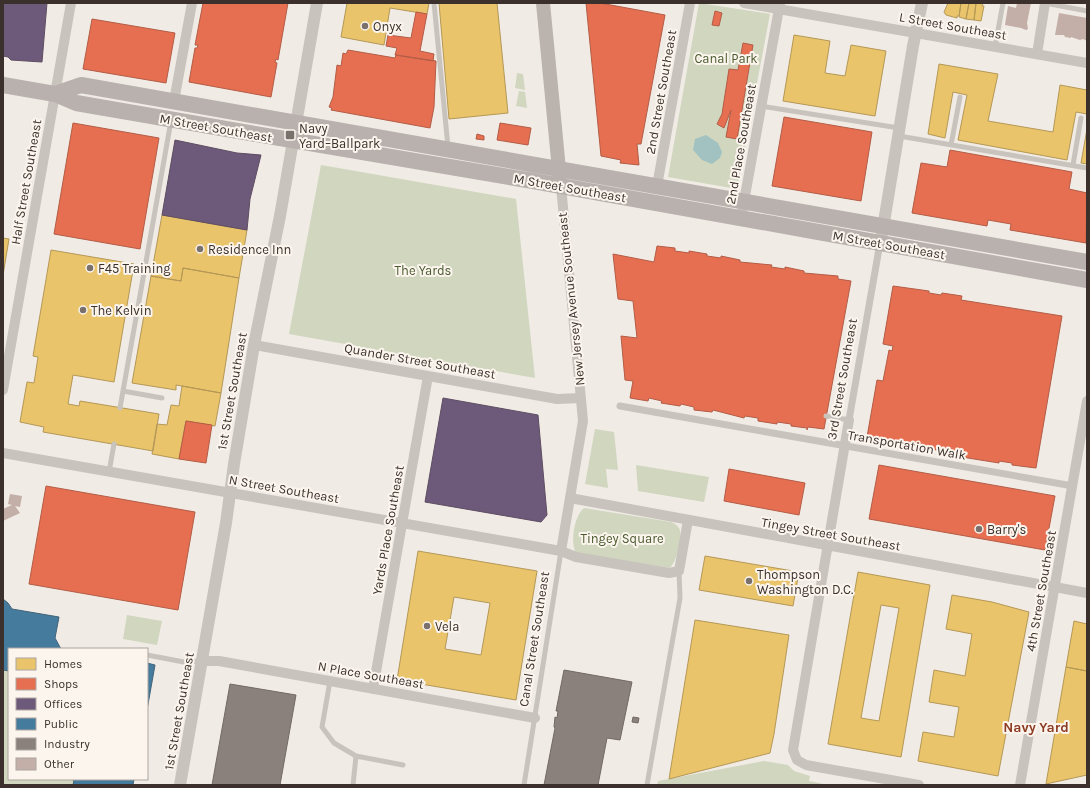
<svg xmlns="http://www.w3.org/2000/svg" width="1090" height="788" font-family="Karla,sans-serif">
  <rect width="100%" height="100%" fill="#f0ebe5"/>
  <path fill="#d1d6bf" d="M699 3 770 14 737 189 668 177Z
    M517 73 523 74 525 90 515 88Z
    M519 91 525 92 527 108 516 106Z
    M321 165 516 199 535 378 289 334Z
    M595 429 614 432 618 470 606 469 608 488 585 484Z
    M636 465 709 477 704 502 638 491Z
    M584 508 671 522C674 523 677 525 679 528 683 535 677 564 669 568L576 553C570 543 574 516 584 508Z
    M3 599 12 609 59 617 55 638 61 649H9V779H134L133 785H3Z
    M127 615 162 621 157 645 123 639Z
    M764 761 788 765 794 771 810 776 809 781 828 785H657L658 781Z"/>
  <path fill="#a1c2c1" d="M706 135 718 143 722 152 720 158 712 164 702 160 693 150 695 139Z"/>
  <path fill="#e9c46a" stroke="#b59857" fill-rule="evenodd" d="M347 3H429L427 14 390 8 384 45 341 37Z
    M439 3H497L508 113 449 119Z
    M948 3H961L959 16H957V18L946 15 944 12Z
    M961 3H969L966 19 959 17Z
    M969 3H976L974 20 966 19Z
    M976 3H983L982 6H984L981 21 974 20Z
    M794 35 830 41 825 73 845 76 851 45 886 51 875 116 783 101Z
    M939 64 998 74 988 121 1053 132 1060 85 1087 90V114L1076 112 1067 160 958 140 967 95 953 92 945 138 928 134Z
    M1087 129V164L1081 163Z
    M162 215 247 230 239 278 183 268 181 281 151 276Z
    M3 238 9 239 3 275Z
    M51 250 134 264 114 382 73 375 68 404 79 406 80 401 159 414 153 451 43 432 44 427 20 422 27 382 34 383 38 357 33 356Z
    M183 268 239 278 221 393 176 385V390L132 383 151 276 181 281Z
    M182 386 221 393 215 426 186 421 179 459 152 454 157 424 167 425 171 405 179 406Z
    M418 551 537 571 516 700 397 680ZM454 597 490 603 481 655 445 649Z
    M705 556 799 572 793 606 699 590Z
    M858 572 930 585 901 757 828 744ZM881 605 899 608 879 721 861 718Z
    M952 595 992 602 1029 612 998 776 918 761 923 732 954 737 959 707 929 702 934 670 965 676 972 634 946 629Z
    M695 620 789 635 774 734 770 753 669 779Z
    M1074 621 1087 624V671L1066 667Z
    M1066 667 1087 671V775L1046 784Z"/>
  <path fill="#e76f51" stroke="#b35c46" d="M203 3H288L278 60 276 59 275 62 277 63 271 97 189 82 195 48H197L198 45H195Z
    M586 3H600L665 15 641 144H637L639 165 620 163 621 160 601 156Z
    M715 11 722 13 719 26 712 25Z
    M416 12 427 14 420 51 434 54 433 61 395 55 397 48 386 46 388 35 411 38Z
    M92 19 175 33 166 83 83 69Z
    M743 43 753 45 737 139 726 137 731 110 724 128 717 124 722 114 729 69 738 70Z
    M348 50 395 58 396 55 436 61 434 107 430 128 331 110 332 108 329 107 333 97 337 65 341 66 343 53 346 54Z
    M784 117 872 132 861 201 772 186Z
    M73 123 159 138 140 249 54 234Z
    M500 123 531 128 528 145 497 140Z
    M477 134 484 136V140L476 139Z
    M950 150 1072 172 1069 189 1087 193 1086 243 1010 230 1011 224 988 220 987 226 912 213 921 163 947 167Z
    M657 246 675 248V251L689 253V251L707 254V256L721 258V256L740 260V262L772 265 771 267 785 269V267L804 271V273L838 276V279L851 281 824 429 808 427 807 430V428L791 426V424L777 422V424L758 421V418L745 416 744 418 713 410 712 412 694 410V407L681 404 680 406 661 403 662 401 649 398 648 401 630 398 633 381 625 380 621 336 637 338 633 301 618 299 613 254 654 262Z
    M893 286 929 291V293L941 295 942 293 962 296 961 300 1062 316 1036 468 1012 465V463L999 461V463L943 454V451L882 441 883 440 867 437 877 380 883 381 889 350 892 351 893 346 883 344Z
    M186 421 212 425 206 463 179 459Z
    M879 465 1055 496 1045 550 869 519Z
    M729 469 805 483 799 515 724 501Z
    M46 486 195 512 178 610 29 584Z"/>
  <path fill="#6d597a" stroke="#5e4d62" d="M3 3H47L42 62 11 60 8 57 3 56Z
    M175 140 237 153 261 155 250 199 247 230 162 215Z
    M443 398 538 415 547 515 541 522 425 502Z"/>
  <path fill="#457b9d" stroke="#42647b" d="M3 599 8 603 12 609 59 617 55 638 61 649H9V671L3 670Z
    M147 663 155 665 147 710Z
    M70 779H134L133 785H73L74 780Z"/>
  <path fill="#8a817c" stroke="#726964" d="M564 670 632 682 620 740 607 738 598 785H544L555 728 554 727 555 717 557 718 558 711H556Z
    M230 684 296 695 280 785H212Z
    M633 717 639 718 638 723 632 722Z"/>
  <path fill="#c3afa7" d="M1017 3H1031L1027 23 1028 29 1026 30 1021 28 1005 25 1008 6 1016 8Z
    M1059 13 1087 18V41L1083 39 1080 40 1071 37V38L1065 37 1064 35H1055Z
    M10 494 22 496 20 507 15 506 20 513 3 521V509L12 505 8 504Z"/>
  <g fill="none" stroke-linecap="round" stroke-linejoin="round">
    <path stroke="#c9c3be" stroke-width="5" d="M434 3 448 147
      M1045 3 1087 11
      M995 47 1003 3
      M761 106 899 128
      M899 136 1087 168
      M951 145 960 97
      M1073 165 1081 118
      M162 398 123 391 171 121
      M120 408 123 391
      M826 416 849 420
      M109 472 114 444
      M147 655 184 662 201 661
      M330 681 322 727 334 743 356 756 403 765
      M353 785 356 756
      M524 785 561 551
      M647 785 680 598 679 571"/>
    <path stroke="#c9c3be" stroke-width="7" d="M620 406 1073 486
      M849 420 880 243"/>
    <path stroke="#c9c3be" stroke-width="10" d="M744 3 1087 63
      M1037 54 1045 3
      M174 101 192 3
      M657 186 690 3
      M741 218 780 3
      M254 345 557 399 581 398
      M3 390 71 3
      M849 420 793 750 797 760 806 765 919 785
      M3 453 561 551 576 557 669 573 679 571 688 520
      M570 498 1087 593
      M561 551 583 421 561 186
      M202 661H219L535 718
      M373 689 428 376
      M1020 785 1087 401"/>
    <path stroke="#c9c3be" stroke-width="12" d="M882 234 913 46 922 3
      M180 785 226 523 234 464 254 345 280 216 317 3"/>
    <path stroke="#bab3ae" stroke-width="14" d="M543 3 560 180"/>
    <path stroke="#b8b1ad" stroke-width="16" d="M3 85 55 94 76 103C228 130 381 155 533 181 718 214 902 247 1087 280
      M55 94 81 85 1087 262"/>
  </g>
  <g fill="#7a716c" stroke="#fbf5ee" stroke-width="1.5">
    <circle cx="365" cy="26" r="4"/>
    <rect x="285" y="130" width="10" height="10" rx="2"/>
    <circle cx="200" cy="249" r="4"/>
    <circle cx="90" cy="268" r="4"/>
    <circle cx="83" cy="310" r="4"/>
    <circle cx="979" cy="529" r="4"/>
    <circle cx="749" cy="581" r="4"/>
    <circle cx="427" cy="626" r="4"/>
  </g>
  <g text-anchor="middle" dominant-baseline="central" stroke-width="4" stroke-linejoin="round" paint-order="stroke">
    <g font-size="13" fill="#3b302b" stroke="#fbf5ee" text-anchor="start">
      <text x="373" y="26">Onyx</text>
      <text x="299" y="128">Navy<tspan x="299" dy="15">Yard–Ballpark</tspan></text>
      <text x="208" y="249">Residence Inn</text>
      <text x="98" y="268">F45 Training</text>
      <text x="91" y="310">The Kelvin</text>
      <text x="987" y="529">Barry's</text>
      <text x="757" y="574">Thompson<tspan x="757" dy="15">Washington D.C.</tspan></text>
      <text x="435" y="626">Vela</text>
    </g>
    <g font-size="13" fill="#3b302b" stroke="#fbf5ee">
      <text transform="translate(953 26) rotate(10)">L Street Southeast</text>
      <text transform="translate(661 92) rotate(-80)">2nd Street Southeast</text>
      <text transform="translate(216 128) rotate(10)">M Street Southeast</text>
      <text transform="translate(741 144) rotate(-80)">2nd Place Southeast</text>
      <text transform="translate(26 182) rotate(-80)">Half Street Southeast</text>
      <text transform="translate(570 188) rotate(10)">M Street Southeast</text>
      <text transform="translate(889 245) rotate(10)">M Street Southeast</text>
      <text transform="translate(571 299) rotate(-96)">New Jersey Avenue Southeast</text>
      <text transform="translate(420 361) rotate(10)">Quander Street Southeast</text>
      <text transform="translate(842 379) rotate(-80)">3rd Street Southeast</text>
      <text transform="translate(232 391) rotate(-80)">1st Street Southeast</text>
      <text transform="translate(907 445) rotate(10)">Transportation Walk</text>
      <text transform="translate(284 489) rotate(10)">N Street Southeast</text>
      <text transform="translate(388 530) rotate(-80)">Yards Place Southeast</text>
      <text transform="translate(831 534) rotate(10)">Tingey Street Southeast</text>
      <text transform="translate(1041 591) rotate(-80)">4th Street Southeast</text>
      <text transform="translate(534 639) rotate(-81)">Canal Street Southeast</text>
      <text transform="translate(371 675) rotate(10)">N Place Southeast</text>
      <text transform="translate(179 711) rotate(-80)">1st Street Southeast</text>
    </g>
    <g font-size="13" fill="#4a5a2e" stroke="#fbf5ee">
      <text x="726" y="58">Canal Park</text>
      <text x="423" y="270">The Yards</text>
      <text x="622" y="538">Tingey Square</text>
    </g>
    <g font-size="14" font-weight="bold" fill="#8c3b22" stroke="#fbf5ee">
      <text x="1036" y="727">Navy Yard</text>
    </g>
  </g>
  <rect width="1090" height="788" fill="none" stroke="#3b302b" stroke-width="8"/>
  <rect x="8" y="648" width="140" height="132" fill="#fbf5ee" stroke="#aea6a0"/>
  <rect x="16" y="658" width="20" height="12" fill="#e9c46a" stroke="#aea6a0"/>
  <text x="44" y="668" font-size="12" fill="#3b302b">Homes</text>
  <rect x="16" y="678" width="20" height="12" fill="#e76f51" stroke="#aea6a0"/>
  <text x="44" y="688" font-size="12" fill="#3b302b">Shops</text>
  <rect x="16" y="698" width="20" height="12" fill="#6d597a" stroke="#aea6a0"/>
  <text x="44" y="708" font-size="12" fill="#3b302b">Offices</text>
  <rect x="16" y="718" width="20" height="12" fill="#457b9d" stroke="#aea6a0"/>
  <text x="44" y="728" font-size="12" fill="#3b302b">Public</text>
  <rect x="16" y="738" width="20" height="12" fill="#8a817c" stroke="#aea6a0"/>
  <text x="44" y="748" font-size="12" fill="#3b302b">Industry</text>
  <rect x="16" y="758" width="20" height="12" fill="#c3afa7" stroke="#aea6a0"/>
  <text x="44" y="768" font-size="12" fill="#3b302b">Other</text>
</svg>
